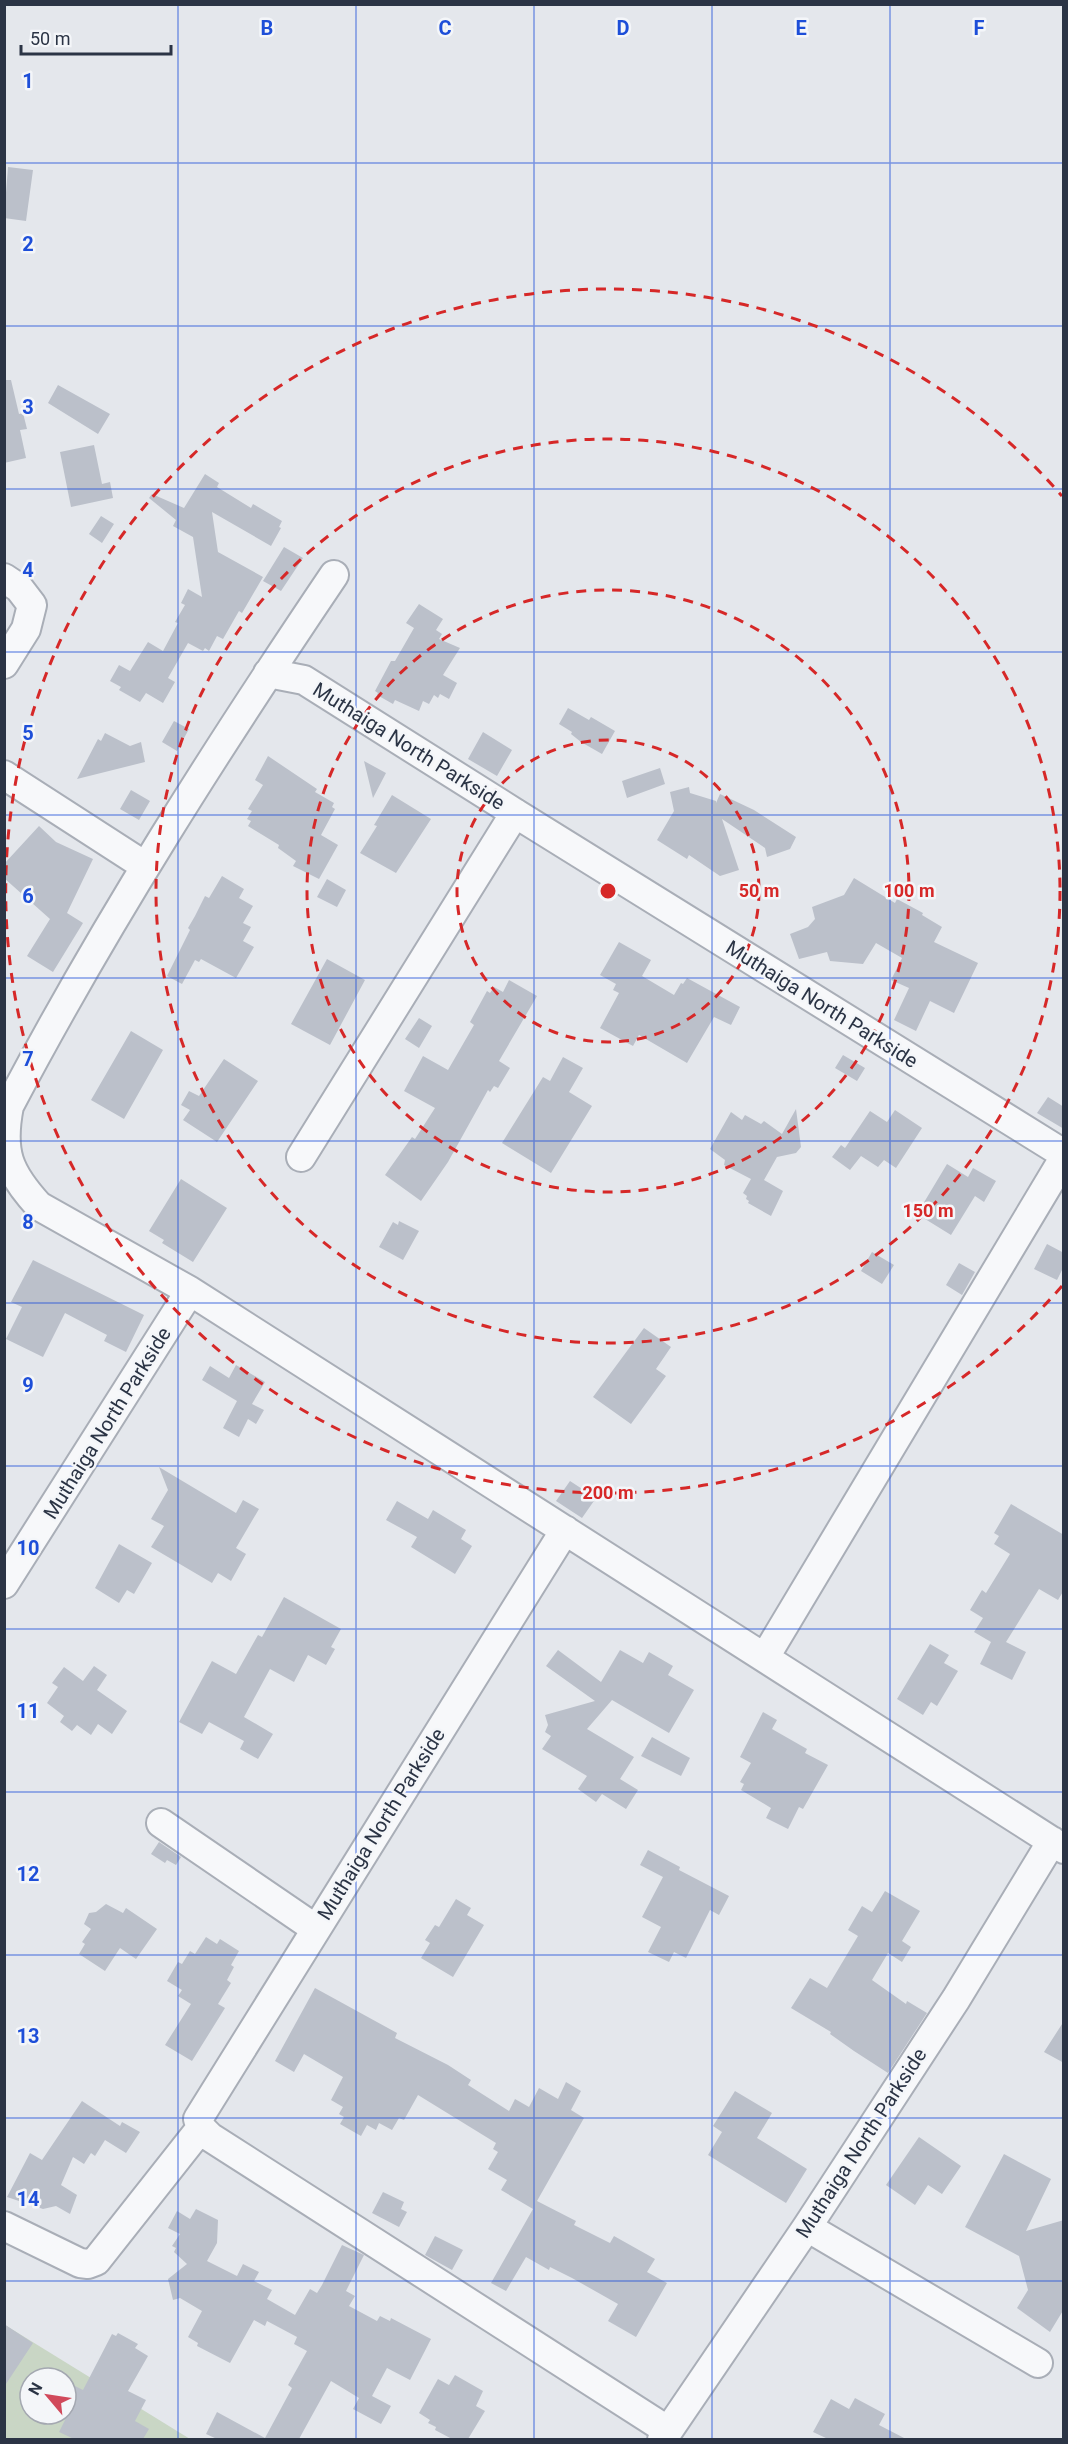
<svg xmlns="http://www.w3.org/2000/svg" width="1068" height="2444" font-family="Roboto,sans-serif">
  <rect width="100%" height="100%" fill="#e4e7ec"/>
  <path fill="#c9d6c5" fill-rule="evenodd" d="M5 2325 190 2439H5ZM30 2378H66V2414H30Z"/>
  <path fill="#bbc0ca" d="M8 167 33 170 26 221 4 218Z
    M4 380H11L19 414 23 413 27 429 20 430 26 458 4 463Z
    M58 385 110 414 98 434 48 403Z
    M94 445 102 484 110 482 113 498 71 507 60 452Z
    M205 474 219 483 217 487 251 508 253 504 282 521 279 527 281 528 271 546 212 512 218 552 263 577 242 613 239 611 223 639 217 636 209 651 205 648 203 651 188 643 168 678 175 682 163 703 146 693 140 702 119 690 121 687 110 681 119 665 130 671 148 642 163 651 178 623 175 622 185 605 181 603 188 589 202 597 193 537 173 526 176 520 149 498 152 494 184 508Z
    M101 516 114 524 102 543 89 534Z
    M284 547 303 558 281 591 263 581Z
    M419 604 443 619 436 630 442 634 439 639 460 648 443 675 457 683 449 699 440 694 438 698 434 695 429 704 423 701 419 711 395 700 393 704 377 695 378 693 375 691 391 661H395L414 628 406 623Z
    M568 708 589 720 591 717 615 731 602 754 581 742 571 734 572 732 559 724Z
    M174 721 189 729 177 751 162 742Z
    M483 732 512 750 497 776 468 759Z
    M105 733 130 746 141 742 145 762 77 779 98 739 101 741Z
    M268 756 317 789 315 792 334 803 332 807 335 809 321 835 338 845 319 879 293 866 296 861 278 848 279 845 248 826 251 821 247 819 252 811 248 809 263 785 255 780Z
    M364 761 386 773 373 798Z
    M660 768 665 784 627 798 622 781Z
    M689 787 690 793 716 801V803L720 794 754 810 796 837 790 849 767 857 765 848 722 819 739 870 720 876 689 855 687 859 657 840 674 811 670 792Z
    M131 790 150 801 139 820 120 809Z
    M392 795 431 819 396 873 360 853 377 826 374 825Z
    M39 826 56 842 93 859 67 913 83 923 53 972 27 956 50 919 4 878V864Z
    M222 876 244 889 239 898 253 906 243 923 251 927 243 941 254 947 236 978 201 959 199 962 195 960 182 984 167 976 190 930 188 928 195 916 205 896 209 898Z
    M854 878 895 903 897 899 923 913 922 915 942 927 934 942 978 963 954 1013 930 1001 916 1031 894 1020 909 988 891 980 902 958 876 943 863 964 830 961 827 952 799 959 790 934 808 927 815 919 812 907 844 895Z
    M327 879 346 890 337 907 317 897Z
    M619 942 651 960 642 976 674 995 681 983 683 984 687 978 740 1007 731 1025 714 1017 687 1063 639 1035 633 1046 600 1028 619 993 613 990 616 984 600 975Z
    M327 959 365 980 330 1045 291 1024Z
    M509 980 537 996 499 1061 510 1068 498 1088 494 1086 490 1092 488 1090 448 1162 421 1201 385 1175 412 1137 415 1139 435 1108 404 1091 423 1056 448 1070 474 1025 470 1022 487 991 490 993 494 987 503 992Z
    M419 1018 432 1026 419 1048 405 1039Z
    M131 1031 163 1050 124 1119 91 1100Z
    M843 1055 865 1068 857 1081 835 1068Z
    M563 1057 583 1068 569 1092 592 1106 551 1173 502 1143 543 1077 550 1081Z
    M224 1059 258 1081 217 1142 183 1120 190 1110 181 1105 189 1091 199 1096Z
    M1048 1097 1064 1107V1129L1037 1113Z
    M796 1109 801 1147 796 1153 777 1157 764 1180 783 1191 771 1216 748 1203 749 1201 746 1199 747 1196 743 1193 751 1179 724 1165 725 1160 710 1149 731 1112 742 1120 745 1115 761 1124 764 1121 782 1134Z
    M895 1110 922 1128 896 1168 884 1160 878 1167 861 1156 850 1170 832 1157 841 1145 845 1148 870 1111 887 1122Z
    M947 1164 968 1177 973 1168 996 1181 984 1202 975 1196 951 1235 917 1214Z
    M181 1179 227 1208 193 1262 162 1243 164 1240 149 1231Z
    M399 1221 419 1231 403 1260 379 1247 393 1222 398 1225Z
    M1047 1244 1064 1253V1266L1057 1280 1034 1269Z
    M872 1252 894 1265 882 1284 861 1271Z
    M33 1260 144 1315 126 1352 104 1341 107 1335 65 1313 43 1357 6 1339 22 1307 11 1302Z
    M959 1263 975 1272 962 1295 946 1285Z
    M644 1328 671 1347 656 1369 666 1376 631 1424 593 1397Z
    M236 1365 265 1382 252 1404 264 1410 256 1424 248 1419 239 1437 223 1428 237 1401 202 1380 210 1366 229 1378Z
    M159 1467 236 1513 243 1500 259 1509 236 1548 246 1554 231 1581 218 1573 212 1583 151 1547 164 1526 151 1519 168 1490Z
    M570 1481 596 1498 582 1518 556 1501Z
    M397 1501 428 1519 433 1510 466 1530 461 1539 472 1546 455 1574 411 1547 417 1537 386 1520Z
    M1011 1504 1064 1535V1590L1058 1600 1039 1589 1006 1642 1026 1652 1012 1680 980 1664 991 1642 974 1632 983 1618 970 1610 982 1590 986 1593 1010 1554 994 1544 999 1536 994 1533Z
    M119 1544 152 1563 134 1594 127 1590 119 1603 95 1588Z
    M284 1597 341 1629 331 1647 335 1649 326 1665 308 1655 294 1682 270 1669 244 1717 273 1734 258 1759 240 1749 244 1741 209 1722 202 1734 179 1722 212 1661 236 1674 258 1635 262 1637Z
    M930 1644 949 1655 944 1663 958 1671 937 1706 931 1702 923 1715 897 1699Z
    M558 1650 601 1682 620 1650 643 1663 649 1652 673 1666 668 1675 694 1690 669 1733 612 1700 587 1729 634 1757 620 1779 638 1790 626 1809 602 1794 596 1802 578 1789 587 1776 542 1749 551 1736 545 1732 548 1725 545 1715 595 1701 546 1666Z
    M94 1666 107 1675 97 1690 127 1711 112 1734 98 1724 91 1735 77 1725 72 1731 60 1722 64 1716 47 1703 58 1687 52 1683 64 1667 83 1681Z
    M763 1712 777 1720 772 1729 807 1749 805 1753 828 1765 803 1809 799 1807 788 1829 766 1818 771 1808 741 1790 744 1784 740 1782 751 1763 740 1757Z
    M652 1737 690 1758 681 1776 641 1756Z
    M159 1842 181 1857 176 1865 167 1860 165 1863 151 1854Z
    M648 1850 680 1867 679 1870 729 1896 719 1915 710 1910 686 1958 674 1952 669 1962 648 1952 661 1927 642 1917 663 1877 640 1865Z
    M885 1891 920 1911 902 1941 911 1947 902 1962 888 1953 872 1980 906 2004 907 2001 927 2013 888 2073 854 2051 830 2034 831 2032 791 2008 810 1978 827 1988 858 1936 848 1930 862 1906 872 1912Z
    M456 1899 471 1908 467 1915 484 1925 453 1977 421 1958 430 1943 425 1940 435 1925 439 1927Z
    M106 1904 123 1913 126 1908 157 1929 136 1959 120 1948 105 1971 79 1954 85 1944 82 1942 91 1929 84 1924 89 1913 96 1912Z
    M206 1937 217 1944 220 1939 239 1951 231 1965 234 1967 227 1980 231 1983 218 2004 225 2008 192 2061 165 2045 191 2004 178 1996 182 1990 167 1981 178 1962 182 1964 190 1951 195 1954Z
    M315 1988 397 2033 395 2038 448 2065 471 2080 468 2085 509 2111 515 2099 529 2107 539 2088 558 2099 566 2082 581 2091 571 2110 584 2118 537 2201 576 2221 574 2225 610 2243 614 2236 655 2259 647 2272 667 2283 636 2337 608 2321 618 2304 572 2278 550 2267 549 2270 526 2257 506 2291 491 2283 533 2209 501 2190 507 2180 488 2169 498 2152 493 2149 496 2143 418 2095 404 2120 399 2118 392 2130 379 2123 376 2130 367 2125 361 2136 340 2124 344 2117 339 2114 343 2107 331 2100 343 2077 304 2054 294 2072 275 2061Z
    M1064 2021V2063L1044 2052Z
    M735 2091 772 2113 757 2138 807 2169 786 2203 708 2155 722 2132 713 2126Z
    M82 2101 120 2126 122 2122 140 2132 126 2153 105 2140 95 2156 91 2153 84 2164 73 2157 61 2185 77 2195 70 2214 56 2206 43 2209 7 2197 30 2153 42 2160Z
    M919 2137 961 2166 942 2194 928 2185 915 2205 886 2185Z
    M1004 2154 1051 2179 1026 2231 1064 2220V2309L1050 2332 1017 2308 1028 2290 1019 2256 965 2227Z
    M383 2192 404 2202 401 2209 407 2212 399 2227 372 2213Z
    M196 2209 218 2220 217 2243 207 2261 237 2276 243 2264 259 2272 254 2281 272 2290 267 2299 295 2315 310 2289 317 2293 322 2285 342 2245 364 2255 346 2291 355 2296 349 2306 377 2321 380 2316 390 2321 391 2318 431 2339 410 2380 387 2368 372 2396 391 2406 381 2424 353 2409 359 2398 331 2381 299 2439H217L206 2434 217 2412 265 2438 292 2388 288 2385 307 2351 294 2344 297 2337 267 2321 265 2326 254 2320 230 2363 197 2346 198 2343 188 2337 202 2311 180 2298 173 2300 168 2279 187 2264 174 2252 176 2248 172 2246 180 2234 168 2228 177 2211 190 2219Z
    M435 2236 463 2250 452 2270 425 2255Z
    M4 2324 33 2343 4 2387Z
    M118 2333 138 2344 135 2348 148 2356 128 2391 146 2400 135 2421 149 2429 143 2439H74L59 2432 66 2418V2403L75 2386 83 2390 112 2334 116 2336Z
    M455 2375 483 2391 476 2406 485 2411 468 2439H452L435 2430 436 2427 428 2423 430 2420 419 2413 438 2379 449 2385Z
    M855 2398 885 2414 879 2425 906 2439H828L813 2432 831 2399 849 2409Z"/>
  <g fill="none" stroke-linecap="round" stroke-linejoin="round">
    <g stroke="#a9aeb7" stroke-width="32">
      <path id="minor" d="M334 575C218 747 106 922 9 1106 0 1152 8 1172 39 1206L190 1291 1064 1849
        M4 578 19 588 32 605 26 629 4 664
        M268 673 304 680 515 813 1064 1154
        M4 775 145 866
        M301 1157 515 813
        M565 1530 198 2119 201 2128 210 2137 667 2430
        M4 1584 190 1291
        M765 1657 1064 1158
        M161 1823 316 1929
        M4 2226 80 2263 88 2264 96 2261 201 2128
        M807 2227 1038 2363
        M662 2440 807 2227 956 1999 1052 1841"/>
    </g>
    <use href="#minor" stroke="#f7f8fa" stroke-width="28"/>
  </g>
  <path fill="none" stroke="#1d4ed8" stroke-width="1.5" stroke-opacity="0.55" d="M178 4V2440M356 4V2440M534 4V2440M712 4V2440M890 4V2440M4 163H1064M4 326H1064M4 489H1064M4 652H1064M4 815H1064M4 978H1064M4 1141H1064M4 1303H1064M4 1466H1064M4 1629H1064M4 1792H1064M4 1955H1064M4 2118H1064M4 2281H1064"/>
  <g fill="none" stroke="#d62828" stroke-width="3" stroke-dasharray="10 8">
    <circle cx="608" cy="891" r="151"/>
    <circle cx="608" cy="891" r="301"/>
    <circle cx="608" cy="891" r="452"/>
    <path d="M1062 1286A602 602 0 1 1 1062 496"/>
  </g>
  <g text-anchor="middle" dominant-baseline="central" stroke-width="5" stroke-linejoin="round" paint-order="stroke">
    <g font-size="20" fill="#2b3445" stroke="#f4f6f9">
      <text transform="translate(409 746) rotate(32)">Muthaiga North Parkside</text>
      <text transform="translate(822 1004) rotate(32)">Muthaiga North Parkside</text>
      <text transform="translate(107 1423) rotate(-58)">Muthaiga North Parkside</text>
      <text transform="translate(381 1824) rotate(-58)">Muthaiga North Parkside</text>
      <text transform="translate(861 2143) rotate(-57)">Muthaiga North Parkside</text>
    </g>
  </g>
  <g font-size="20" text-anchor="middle" font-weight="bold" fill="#1d4ed8" stroke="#f4f6f9" stroke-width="5" stroke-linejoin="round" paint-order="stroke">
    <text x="267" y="35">B</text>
    <text x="445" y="35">C</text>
    <text x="623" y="35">D</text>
    <text x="801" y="35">E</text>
    <text x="979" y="35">F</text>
    <text x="28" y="88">1</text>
    <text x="28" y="251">2</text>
    <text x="28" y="414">3</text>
    <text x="28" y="577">4</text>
    <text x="28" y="740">5</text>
    <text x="28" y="903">6</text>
    <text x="28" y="1066">7</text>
    <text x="28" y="1229">8</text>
    <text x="28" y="1392">9</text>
    <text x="28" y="1555">10</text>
    <text x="28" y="1718">11</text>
    <text x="28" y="1881">12</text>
    <text x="28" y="2043">13</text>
    <text x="28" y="2206">14</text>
  </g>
  <circle cx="608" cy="891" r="9" fill="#d62828" stroke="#f4f6f9" stroke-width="3"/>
  <g font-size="18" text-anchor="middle" font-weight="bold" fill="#d62828" stroke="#f4f6f9" stroke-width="5" stroke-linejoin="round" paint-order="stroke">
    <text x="759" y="897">50 m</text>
    <text x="909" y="897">100 m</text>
    <text x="928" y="1217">150 m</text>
    <text x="608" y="1499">200 m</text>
  </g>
  <rect width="1068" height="2444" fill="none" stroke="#2b3445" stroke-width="12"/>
  <g transform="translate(48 2396) rotate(299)"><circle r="28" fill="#f4f6f9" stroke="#a4a8b1" stroke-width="1.5"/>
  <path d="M0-4.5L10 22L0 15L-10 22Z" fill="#d1495b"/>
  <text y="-9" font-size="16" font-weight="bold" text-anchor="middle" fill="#2b3445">N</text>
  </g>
  <path d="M21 45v9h150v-9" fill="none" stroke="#2b3445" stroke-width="3"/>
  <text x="30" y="45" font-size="18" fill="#2b3445" stroke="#f4f6f9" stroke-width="4.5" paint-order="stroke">50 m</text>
</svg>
